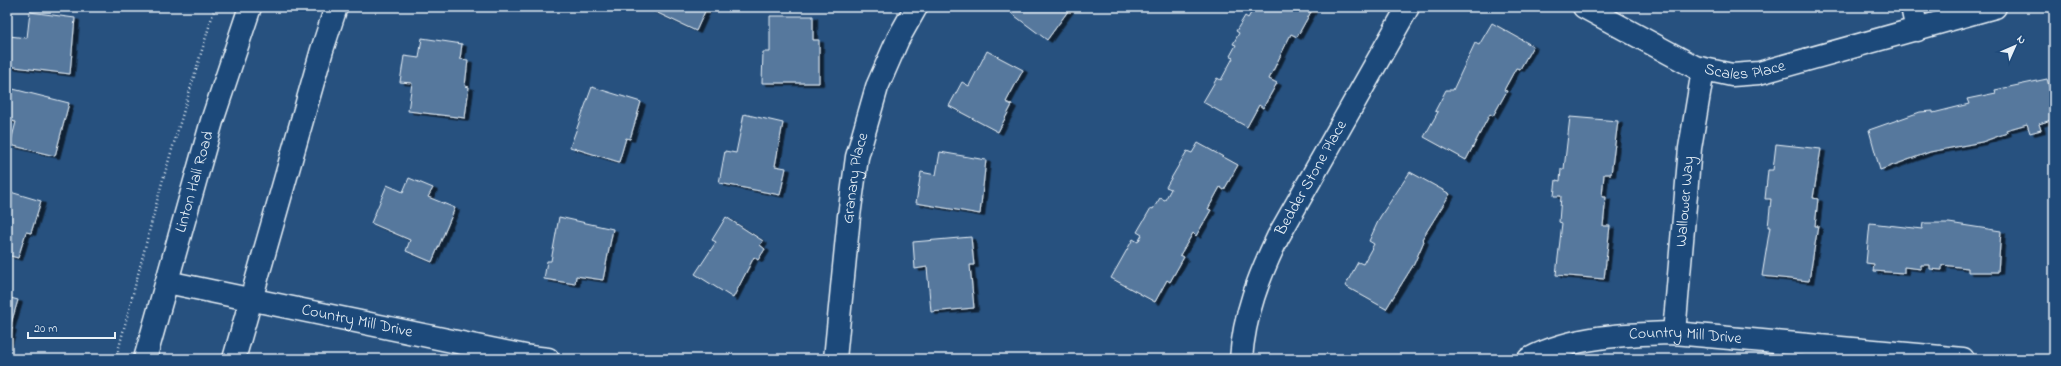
<svg xmlns="http://www.w3.org/2000/svg" width="2061" height="366" font-family="'Indie Flower',sans-serif">
  <defs>
    <filter id="shadow"><feDropShadow dx="4.5" dy="2.5" stdDeviation="0" flood-color="#0009"/></filter>
  </defs>
  <rect width="100%" height="100%" fill="#27517f"/>
  <filter id="ink" filterUnits="userSpaceOnUse"><feTurbulence type="fractalNoise" baseFrequency=".025" numOctaves="2"/><feDisplacementMap in="SourceGraphic" scale="8" xChannelSelector="R" yChannelSelector="G"/><feConvolveMatrix kernelMatrix="1 2 1 2 8 2 1 2 1" color-interpolation-filters="sRGB"/></filter>
  <g filter="url(#ink)">
    <path fill="#57789d" stroke="#e8f1f8" filter="url(#shadow)" d="M645 7H707L696 31Z
      M1015 7H1071L1047 40 1011 13Z
      M1259 7H1309L1312 10 1297 37 1291 34 1269 79 1277 83 1263 108 1259 105 1247 127 1203 102 1217 78 1221 80 1233 58 1230 56 1236 45 1233 44 1239 33 1236 31 1245 16 1248 18 1254 8 1257 10Z
      M30 12 75 18 70 74 7 66 9 36 27 38Z
      M770 16H813V40H819V83H762L763 52H770Z
      M1492 23 1533 46 1520 69 1516 68 1504 90 1507 91 1493 116 1490 114 1466 160 1424 137 1438 112 1435 111 1446 90H1453L1475 43 1479 45Z
      M422 38 462 44 460 59 468 60 465 86 469 87 465 118 408 111 412 83 400 82 404 56 419 58Z
      M987 51 1023 70 1006 102 1012 105 998 132 949 106 962 82 969 86Z
      M2047 79 2054 103V119L2039 124 2041 130 2030 133 2027 124 2006 130 2007 133 1982 142 1930 152 1880 170 1869 130 1920 112 1933 111V113L1969 104 1967 99 1996 93 1995 90Z
      M592 87 641 102 630 139 626 138 619 162 570 147Z
      M9 88 69 103 55 156 10 145 16 122 7 120Z
      M744 114 783 123 775 166 786 168 780 195 719 183 725 151 736 153Z
      M1570 117 1618 121 1611 174H1604L1602 197H1606L1603 226H1610L1604 279 1556 275 1562 223 1559 222 1561 196H1554L1556 180 1560 181 1561 169H1564Z
      M1198 143 1238 165 1224 190 1220 187 1208 209 1211 210 1196 236 1193 233 1180 255 1184 257 1170 282 1167 280 1155 302 1111 278 1133 239 1138 242 1142 235 1137 232 1151 208 1153 209 1160 198 1165 200 1171 189 1166 187 1187 151 1192 153Z
      M1776 144 1821 149 1813 198 1818 199 1815 226H1818L1809 281 1762 276 1770 227H1768L1771 199H1765L1768 170H1773Z
      M940 152 986 160 980 214 916 203 921 172 936 175Z
      M1410 172 1450 194 1422 239 1424 241 1414 264 1386 309 1345 286 1358 262 1363 264 1374 244 1369 241 1380 217Z
      M409 178 433 188 428 197 455 208 432 262 406 251 410 240 371 223 387 185 403 192Z
      M7 191 41 201 31 233 26 232 18 258 7 255Z
      M559 217 613 229 603 280 576 276 575 284 544 279 547 261H551Z
      M726 217 763 241 760 245 765 249 758 260 754 257 733 298 695 274 716 242 712 240Z
      M1870 223 1922 229 1923 223H1949L2001 231 1998 272H1968V268L1942 265V270L1930 269V265H1921V269L1904 267V273L1873 271 1874 264 1866 263Z
      M971 237 974 265H970L974 308 931 312 927 267 915 269 913 242Z
      M7 297 18 300 10 327 12 328 7 345Z"/>
    <g fill="none" stroke-linecap="round" stroke-linejoin="round">
      <g stroke="#e8f1f8" stroke-width="25">
        <g id="minor">
          <path id="s1" d="M1584 7 1695 67 1732 75 1759 73 1995 7"/>
          <path d="M1912 7 1917 30"/>
          <path id="s2" d="M167 282 530 357 548 359"/>
          <path id="s3" d="M1674 333 1690 148 1703 70"/>
          <path id="s4" d="M835 359 849 216 857 157 877 87 898 39 916 7"/>
          <path id="s5" d="M1241 359C1244 315 1259 276 1278 237L1408 7"/>
          <path id="s6" d="M1529 359C1573 336 1626 334 1674 333L1963 359"/>
        </g>
      </g>
      <g stroke="#e8f1f8" stroke-width="25">
        <g id="primary">
          <path id="s7" d="M145 359 212 121 250 7"/>
          <path d="M234 359 322 50 336 7"/>
        </g>
      </g>
      <path stroke="#e8f1f8" stroke-width="2.5" stroke-dasharray="1 3" stroke-linecap="butt" d="M116 359 161 186 215 7"/>
      <use href="#minor" stroke="#1f4a7a" stroke-width="22"/>
      <use href="#primary" stroke="#1f4a7a" stroke-width="22"/>
    </g>
  </g>
  <g text-anchor="middle" dominant-baseline="central" stroke-width="4" stroke-linejoin="round" paint-order="stroke">
    <g font-size="16" fill="#e8f1f8" stroke="#1f4a7a">
      <text stroke="none"><textPath href="#s1" startOffset="177">Scales Place</textPath></text>
      <text stroke="none"><textPath href="#s4" startOffset="182">Granary Place</textPath></text>
      <text stroke="none"><textPath href="#s5" startOffset="196">Bedder Stone Place</textPath></text>
      <text stroke="none"><textPath href="#s7" startOffset="184">Linton Hall Road</textPath></text>
      <text stroke="none"><textPath href="#s3" startOffset="132">Wallower Way</textPath></text>
      <text stroke="none"><textPath href="#s2" startOffset="194">Country Mill Drive</textPath></text>
      <text stroke="none"><textPath href="#s6" startOffset="160">Country Mill Drive</textPath></text>
    </g>
  </g>
  <rect width="2061" height="366" fill="none" stroke="#1f4a7a" stroke-width="24"/>
  <rect x="12" y="12" width="2037" height="342" fill="none" stroke="#e8f1f8" stroke-width="1.5" filter="url(#ink)"/>
  <g transform="translate(2015 46) rotate(45)" stroke="#1f4a7a" stroke-width="3" paint-order="stroke">
  <path d="M0-3L7 15L0 10L-7 15Z" fill="#e8f1f8"/>
  <text y="-6" font-size="11" font-weight="bold" text-anchor="middle" fill="#e8f1f8">N</text>
  </g>
  <path d="M28 332v6h87v-6" fill="none" stroke="#e8f1f8" stroke-width="2"/>
  <text x="34" y="332" font-size="12" fill="#e8f1f8" stroke="#1f4a7a" stroke-width="3" paint-order="stroke">20 m</text>
</svg>
